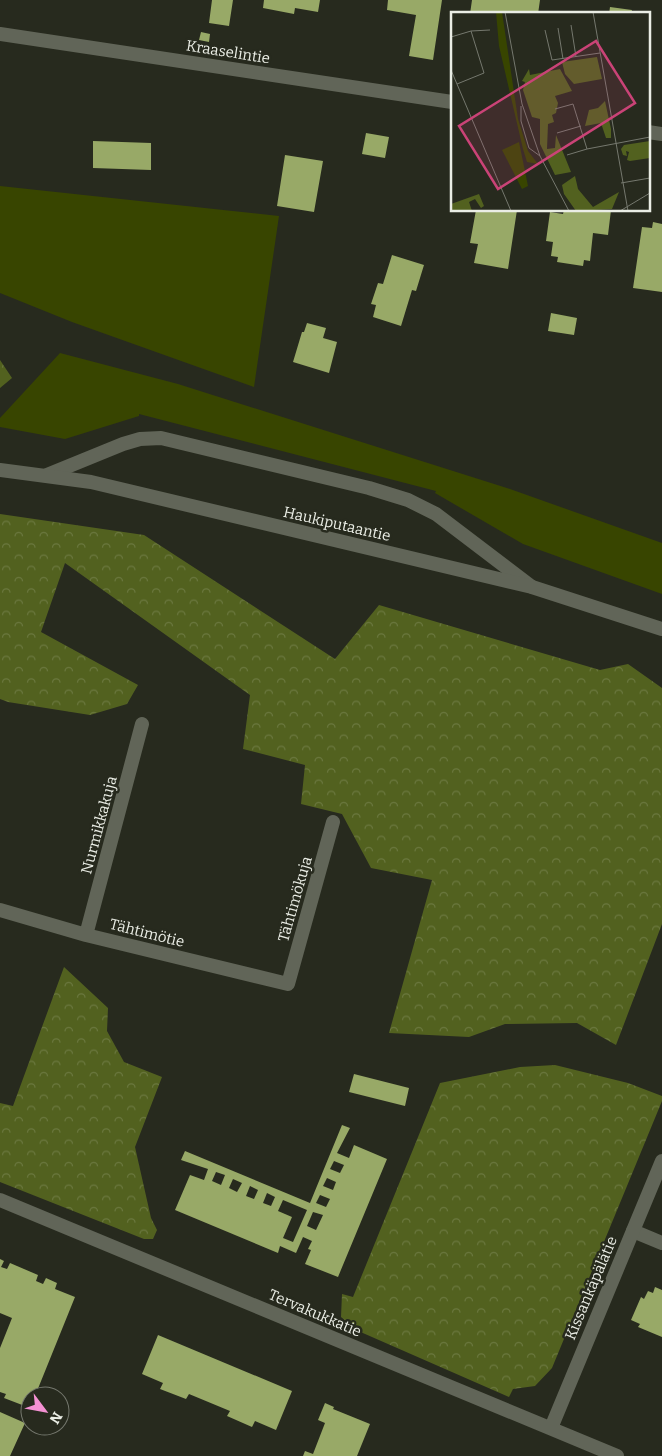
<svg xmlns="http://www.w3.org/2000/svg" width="662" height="1456" font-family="Bitter,serif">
  <defs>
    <pattern id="forest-crowns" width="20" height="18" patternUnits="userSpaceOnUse" patternTransform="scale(1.25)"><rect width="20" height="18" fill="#52611f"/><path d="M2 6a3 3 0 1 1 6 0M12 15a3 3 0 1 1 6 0" fill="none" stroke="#6b783f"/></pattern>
  </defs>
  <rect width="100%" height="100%" fill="#272a1e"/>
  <path fill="#384500" d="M0 186 279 216 254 387 72 322 0 293Z
    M60 353 178 384 510 489 662 543V594L523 544 435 493 436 491 139 414V416L65 439 0 427V418Z"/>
  <path fill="url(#forest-crowns)" d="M0 360 12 378 0 388Z
    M0 514 144 535 335 659 379 605 600 670 628 664 662 688V924L616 1045 577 1023 505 1024 469 1037 389 1033 432 880 371 868 342 814 301 804 305 765 243 749 250 695 65 563 41 632 138 685 127 704 90 715 8 702 0 699Z
    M64 967 108 1008 107 1031 124 1062 162 1077 135 1147 151 1218 157 1230 153 1239H144L0 1182V1103L13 1106Z
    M555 1065 628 1083 662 1096V1101L552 1368 535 1386 513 1389 509 1397 356 1330 341 1317 342 1294 353 1297 440 1083 520 1067Z"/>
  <path fill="#98a967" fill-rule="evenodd" d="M212 0H233L229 26 209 23Z
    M264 0H320L318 12 295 8 294 14 263 8Z
    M388 0H442L433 60 409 56 416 15 387 10Z
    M472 0H540L538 14H470Z
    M610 7 632 10 631 14H609Z
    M201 32 210 34 209 42 199 40Z
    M366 133 389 137 385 158 362 154Z
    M93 141 151 143V170L93 168Z
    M285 155 323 161 314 212 277 206Z
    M476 210H517L508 269 474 263 478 244 470 243Z
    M564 210H611L608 235 593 233 590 261 584 260 583 266 557 262 558 257 551 256 553 242 546 241 550 212 563 214Z
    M653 222 662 224V292L633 288 642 227 652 228Z
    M392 255 424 265 416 291 412 290 401 326 373 317 376 305 371 304 378 283 383 284Z
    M551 313 577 318 574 335 548 331Z
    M307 323 326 328 323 338 337 342 329 373 293 362 302 332H304Z
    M354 1074 409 1088 405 1106 349 1092Z
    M342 1125 350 1128 337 1153 349 1158 354 1145 387 1159 338 1277 305 1264 311 1250 308 1249 312 1241 303 1237 296 1253 280 1246 278 1253 175 1210 190 1175 204 1180 208 1169 181 1160 185 1151 310 1203ZM334 1161 344 1165 340 1173 330 1169ZM216 1172 225 1175 221 1185 212 1181ZM327 1178 336 1182 333 1190 323 1186ZM233 1179 242 1183 237 1192 229 1188ZM250 1186 258 1190 254 1199 246 1196ZM267 1193 275 1197 271 1206 263 1203ZM320 1195 330 1199 326 1207 316 1203ZM283 1200 307 1210 293 1242 283 1238 292 1217 278 1211ZM313 1212 323 1215 316 1230 307 1226Z
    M0 1259 4 1261 1 1267 7 1269 10 1263 38 1275 36 1281 43 1284 46 1278 57 1283 55 1289 75 1297 35 1396H30V1408L4 1398 6 1394 0 1392V1348L12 1318 0 1313Z
    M655 1287 662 1290V1337L638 1327 640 1324 631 1320 641 1297 644 1299 648 1291 653 1293Z
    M158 1335 292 1391 276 1430 255 1421 252 1427 227 1416 230 1411 189 1394 186 1399 160 1389 163 1383 142 1374Z
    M325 1403 334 1407 333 1409 370 1424 357 1456H303L305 1451 313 1454 325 1423 318 1420Z
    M0 1412 25 1423 10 1456H0Z"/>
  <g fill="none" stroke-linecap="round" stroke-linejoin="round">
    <path stroke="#616558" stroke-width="14" d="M47 475 123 444 140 439 161 438 369 488 408 500 436 514 532 587
      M633 1231 662 1243"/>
    <path stroke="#616558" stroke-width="14" d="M0 34 452 102
      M648 132 662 134
      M0 910 86 935 288 984 333 822
      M86 935 142 724
      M0 1200 617 1456
      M551 1428 662 1161"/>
    <path stroke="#616558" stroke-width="14" d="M0 470 91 482 532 587 662 629"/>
  </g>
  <g text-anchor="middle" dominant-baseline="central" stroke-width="5" stroke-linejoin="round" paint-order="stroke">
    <g font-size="15" fill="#eaede5" stroke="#272a1e">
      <text transform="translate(228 52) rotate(9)">Kraaselintie</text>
      <text transform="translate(337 524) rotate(13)">Haukiputaantie</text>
      <text transform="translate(99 825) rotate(-75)">Nurmikkakuja</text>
      <text transform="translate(295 899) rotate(-74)">Tähtimökuja</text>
      <text transform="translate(147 933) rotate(14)">Tähtimötie</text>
      <text transform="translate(591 1288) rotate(-67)">Kissankäpälätie</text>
      <text transform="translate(315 1313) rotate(23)">Tervakukkatie</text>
    </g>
  </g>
  <g transform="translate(451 12)">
    <rect width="199" height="199" fill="#272a1e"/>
    <path d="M45 0H51L67 107 77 139 87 152 76 150 72 137 48 34ZM68 130 77 174 71 177 51 138Z" fill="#384500"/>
    <path d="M146 45 151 67 123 72 114 62 111 50ZM78 57 79 63 109 57 121 79 104 84 107 91 105 101 101 103 103 110 97 112 96 137 104 136 105 123 120 160 104 163 89 132V107L81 105 72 78 74 70 71 69ZM154 89 160 117V126H155L150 111 134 114 138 98 147 96ZM199 129V146L179 149 176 148 178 140 175 139 176 144 172 143 170 137 173 133ZM124 164 127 177 142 195 168 180 161 197 125 199 113 182 111 173ZM28 182 33 194 30 196 24 187 18 190 21 199H0V192Z" fill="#52611f"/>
    <path fill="none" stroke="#75786e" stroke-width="1" d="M54 0 71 92 89 144 118 199M142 0 177 199M120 13 125 45M107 16 112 47M94 18 101 48 149 41M20 19 39 18M0 25 20 19 33 61 6 72M0 58 60 199M70 94V109L78 136 89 144M104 97 122 92 136 137 199 125M106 121 130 114M116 143 136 137M170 171 199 166M169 199 199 181"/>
    <path fill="#ca4377" fill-opacity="0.15" stroke="#ca4377" stroke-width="2.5" d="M145 29 184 91 47 177 8 114Z"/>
    <rect width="199" height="199" fill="none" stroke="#eaede5" stroke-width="2.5"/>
  </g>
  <g transform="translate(45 1411) rotate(122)"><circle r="24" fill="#272a1e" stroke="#75786e"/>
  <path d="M0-4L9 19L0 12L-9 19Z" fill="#f491d3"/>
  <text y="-8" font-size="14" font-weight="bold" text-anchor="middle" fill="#eaede5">N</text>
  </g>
</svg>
